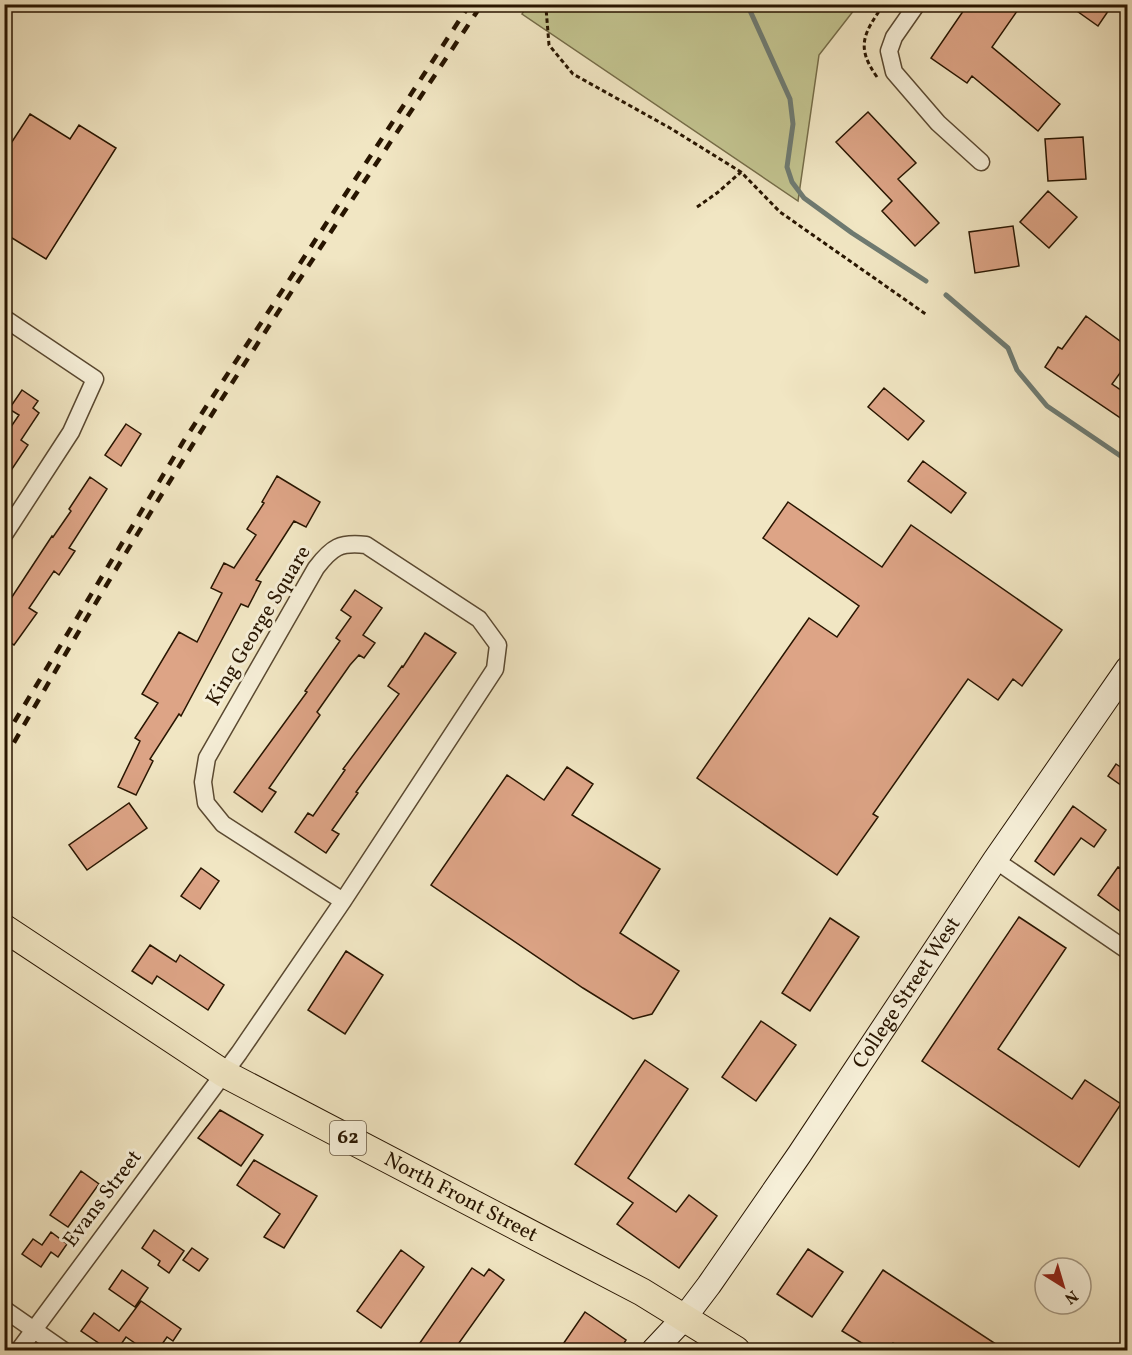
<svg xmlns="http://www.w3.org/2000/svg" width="1132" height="1355" font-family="Vollkorn,serif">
  <rect width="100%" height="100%" fill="#f1e6c3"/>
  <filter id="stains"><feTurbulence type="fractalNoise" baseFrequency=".00333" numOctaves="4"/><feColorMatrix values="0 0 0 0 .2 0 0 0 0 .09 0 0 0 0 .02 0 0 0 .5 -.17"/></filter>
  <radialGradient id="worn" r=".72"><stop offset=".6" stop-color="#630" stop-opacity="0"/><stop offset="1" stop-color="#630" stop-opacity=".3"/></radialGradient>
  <path fill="#c2c38f" stroke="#756c48" stroke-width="1.5" d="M528 4 858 5 819 55 798 201 522 14Z"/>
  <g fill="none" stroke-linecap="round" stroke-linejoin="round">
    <path stroke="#6e7a71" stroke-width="5" d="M747 4 790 99 793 124 787 167 792 182 804 198 852 233 926 281
      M946 295 1008 348 1017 370 1047 406 1128 461"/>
  </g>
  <path fill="#dda486" stroke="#281500" stroke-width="1.5" d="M968 4H1022L992 47 1060 104 1038 131 972 76 967 83 931 58Z
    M1067 4H1113L1098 26Z
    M868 112 916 163 898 179 939 223 915 246 882 211 892 201 836 142Z
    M30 114 70 139 79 125 116 148 46 259 4 233V154Z
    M1083 137 1086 179 1048 181 1045 139Z
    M1048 191 1077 217 1049 248 1020 222Z
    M1013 226 1019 266 975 273 969 232Z
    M1086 316 1128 347V362L1112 384 1128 395V423L1045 367 1058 347 1062 349Z
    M884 388 924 421 908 440 868 407Z
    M22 390 38 401 33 408 39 413 21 440 28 445 4 481V437L19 415 9 409Z
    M126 424 141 434 121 466 105 455Z
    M923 461 966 493 951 513 908 481Z
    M277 476 320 502 306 527 294 521 256 580 261 582 248 607 241 604 181 716 179 714 150 759 153 761 136 795 118 787 140 741 135 738 158 703 142 694 179 632 197 642 222 593 211 588 224 563 234 568 256 535 247 529 264 503 262 502Z
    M90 477 107 489 69 548 75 551 59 575 54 571 29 608 37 613 14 645 4 639V609L52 536 53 537 71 511 69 509Z
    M788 502 882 567 911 525 1062 630 1022 686 1013 679 998 700 968 679 873 814 878 817 837 875 697 778 809 618 837 637 859 606 763 538Z
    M355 590 382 608 363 635 375 643 364 658 359 655 350 665 317 712 320 715 269 788 276 792 262 812 234 792 307 692 305 691 340 641 336 638 351 617 341 610Z
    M425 633 456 653 356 792 358 793 332 830 339 834 326 853 295 832 308 813 313 816 345 770 343 769 399 694 388 686 402 666 403 667Z
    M1116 764 1128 772V790L1108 776Z
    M567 767 593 784 572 815 660 869 620 933 679 971 652 1014 633 1019 583 988 431 885 507 775 544 800Z
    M129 803 147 828 87 870 69 845Z
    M1073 806 1106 830 1094 847 1081 838 1054 875 1035 861Z
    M1118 867 1128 873V917L1098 895Z
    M201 868 219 881 200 909 181 896Z
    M1019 917 1066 948 998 1049 1072 1099 1085 1080 1121 1104 1079 1167 922 1061Z
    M830 918 859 937 810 1011 782 993Z
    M150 945 176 962 180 955 224 985 208 1010 157 976 152 984 132 971Z
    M346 951 383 975 345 1034 308 1010Z
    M761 1021 796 1045 756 1101 722 1077Z
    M645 1060 688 1089 628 1178 676 1212 689 1195 717 1216 679 1268 617 1224 633 1203 575 1164Z
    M220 1110 263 1135 241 1166 198 1138Z
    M254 1160 317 1196 284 1248 264 1237 280 1214 237 1185Z
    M81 1171 99 1184 68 1227 50 1215Z
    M154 1230 184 1251 169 1273 158 1265 160 1261 142 1248Z
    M51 1232 67 1244 58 1257 51 1252 41 1267 22 1254 33 1239 42 1245Z
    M192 1248 208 1259 199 1271 183 1260Z
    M808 1249 843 1272 812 1317 777 1294Z
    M401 1250 424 1267 381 1328 357 1311Z
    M472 1268 484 1276 489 1269 504 1280 454 1350H415Z
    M122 1270 148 1288 135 1307 109 1289Z
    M883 1270 1005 1350H904L893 1343 888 1350H873L842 1331Z
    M141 1301 181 1329 173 1341 167 1337 158 1350H145L126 1337 117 1350H109L81 1331 94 1313 119 1331Z
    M585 1312 626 1340 620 1350H559Z"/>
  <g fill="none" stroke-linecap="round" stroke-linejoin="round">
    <g stroke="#5a4931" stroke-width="19">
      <path id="minor" d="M917 4 894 37 889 51 894 72 938 123 981 162
        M4 318 95 379 71 432 4 535
        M995 860 1128 951
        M4 1309 63 1350
        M19 1350 239 1053 343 901 495 669 498 645 479 619 366 545C340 542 332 547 316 568L207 758 203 782 206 803 223 824 343 901"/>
    </g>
    <g stroke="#281500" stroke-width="26">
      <g id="secondary">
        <path id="s1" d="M654 1350 684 1318 709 1285 799 1155 995 860 1128 668"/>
      </g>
    </g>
    <g stroke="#281500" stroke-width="29">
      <g id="primary">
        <path id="s2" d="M4 928 223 1073 642 1292 736 1350"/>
      </g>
    </g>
    <path stroke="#281500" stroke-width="3" stroke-dasharray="4.5 3" stroke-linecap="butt" d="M548 4 546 8 549 45 573 74 670 128 741 172 780 212 927 315
      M877 77C855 46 864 33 884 4
      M697 207 717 193 741 172"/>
    <use href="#minor" stroke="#f6efd8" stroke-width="16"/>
    <use href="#secondary" stroke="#f6efd8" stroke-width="24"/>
    <use href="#primary" stroke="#f1e6c3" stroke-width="27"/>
    <path stroke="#281500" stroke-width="4.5" stroke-dasharray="10 10" stroke-linecap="butt" d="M4 739 183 442 470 4
      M4 760C65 653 128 548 193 444 287 296 385 151 482 4"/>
  </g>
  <g text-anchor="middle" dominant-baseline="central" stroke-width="6" stroke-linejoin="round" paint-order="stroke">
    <rect fill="#f6efd8" stroke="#665641" stroke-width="1.5" x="330" y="1121" width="36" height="34" rx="4.5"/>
    <g font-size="20" font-weight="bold" fill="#281500">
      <text x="348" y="1138">62</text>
    </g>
    <g font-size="21" fill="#281500" stroke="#f6efd8">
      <text transform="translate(259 626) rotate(-59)">King George Square</text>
      <text stroke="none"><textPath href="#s1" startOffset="438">College Street West</textPath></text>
      <text stroke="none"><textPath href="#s2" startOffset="531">North Front Street</textPath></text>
      <text transform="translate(103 1199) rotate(-53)">Evans Street</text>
    </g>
  </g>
  <rect width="1132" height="1355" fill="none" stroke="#f1e6c3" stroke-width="24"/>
  <rect x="6" y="6" width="1120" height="1343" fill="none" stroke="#281500" stroke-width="3"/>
  <rect x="12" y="12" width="1108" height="1331" fill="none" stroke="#281500" stroke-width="1.5"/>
  <g transform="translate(1063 1286) rotate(143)"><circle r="28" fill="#f6efd8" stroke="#a49882" stroke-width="1.5"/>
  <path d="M0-4.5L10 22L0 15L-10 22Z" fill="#8f2418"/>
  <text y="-9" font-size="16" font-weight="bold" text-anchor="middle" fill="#281500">N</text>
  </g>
  <rect width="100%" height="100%" filter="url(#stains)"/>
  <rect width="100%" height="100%" fill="url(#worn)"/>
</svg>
